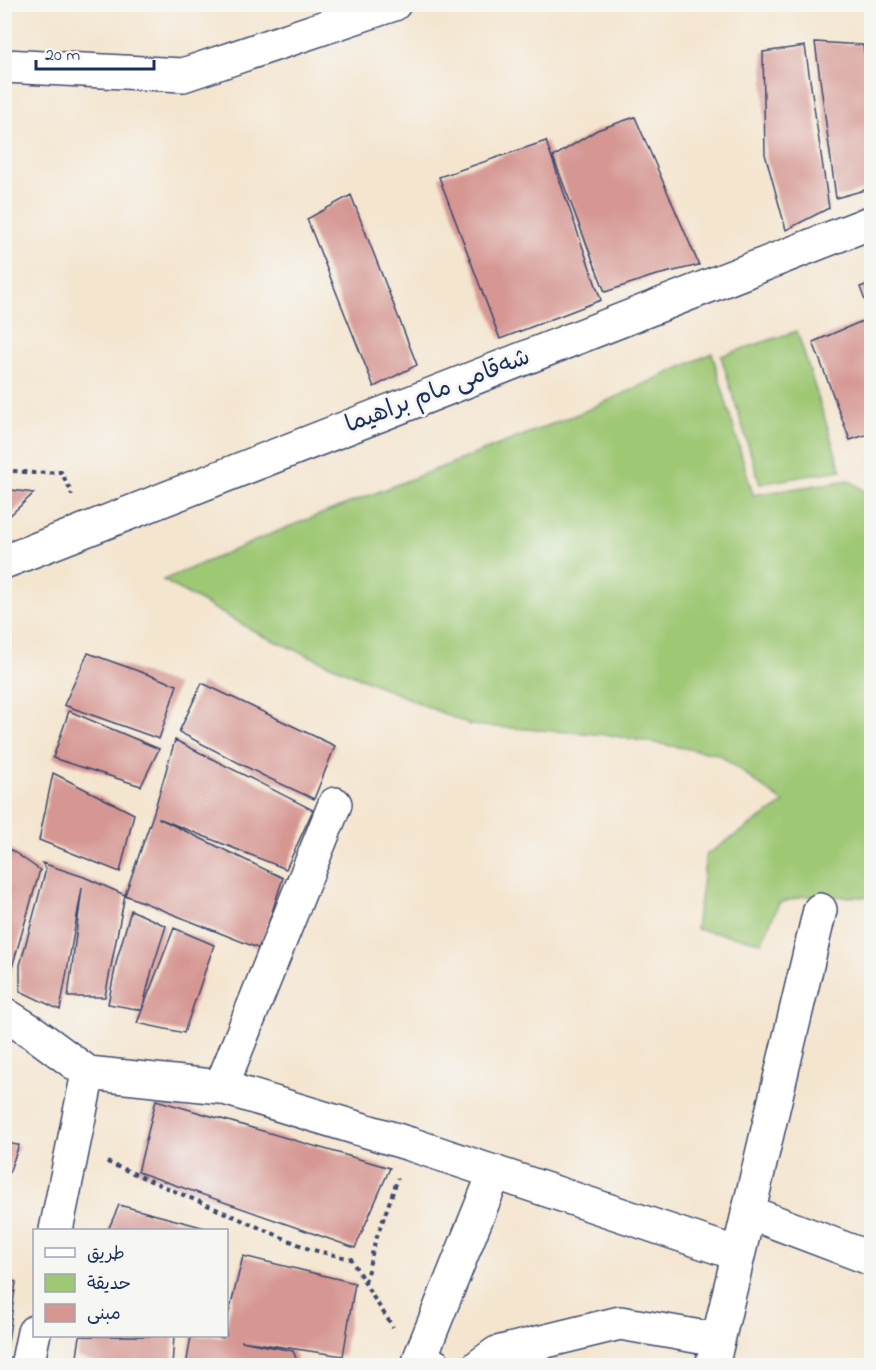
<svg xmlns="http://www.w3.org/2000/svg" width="876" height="1370" font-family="'Indie Flower','Playpen Sans Arabic',sans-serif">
  <rect width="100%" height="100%" fill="#f6f6f2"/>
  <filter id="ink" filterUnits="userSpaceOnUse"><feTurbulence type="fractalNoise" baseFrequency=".0167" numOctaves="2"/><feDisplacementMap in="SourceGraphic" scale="12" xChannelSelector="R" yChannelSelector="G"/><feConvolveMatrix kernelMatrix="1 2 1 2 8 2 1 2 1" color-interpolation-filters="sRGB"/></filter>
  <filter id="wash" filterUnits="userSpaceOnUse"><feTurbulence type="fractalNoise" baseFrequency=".008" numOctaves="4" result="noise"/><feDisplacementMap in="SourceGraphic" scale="24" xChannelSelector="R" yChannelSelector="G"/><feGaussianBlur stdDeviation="1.35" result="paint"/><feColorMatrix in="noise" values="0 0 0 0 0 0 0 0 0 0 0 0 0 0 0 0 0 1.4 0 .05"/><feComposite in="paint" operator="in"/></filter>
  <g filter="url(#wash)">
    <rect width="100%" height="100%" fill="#f4e5cf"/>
    <path fill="#9fc874" stroke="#5d7c69" stroke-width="1.5" d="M797 331 841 470 760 484 721 356Z
      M712 353 753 495 849 480 871 496V897L804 896 779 903 762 942 696 929 706 855 784 803 718 754 609 735 470 725 263 636 163 580 283 529 583 412Z"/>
    <g id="blocks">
      <path fill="#d69793" d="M815 42 863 45 872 95V188L836 198Z
        M805 46 829 208 786 230 765 154 763 52Z
        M866 47H872V73H870Z
        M635 117 699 265 653 276 605 292 553 157 597 130Z
        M546 141 601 300 500 339 439 177Z
        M351 195 417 365 374 387 307 219Z
        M872 283V317H871L860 287Z
        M867 319 872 331V433L850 440 813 342Z
        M4 489 34 493 4 521Z
        M88 653 177 685 159 739 64 705Z
        M202 683 335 746 314 799 266 777 179 732Z
        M69 711 159 749 141 786 53 758Z
        M175 740 313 810 286 869 158 818 283 878 260 949 125 895 153 815Z
        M53 773 134 814 120 872 39 840Z
        M4 845 40 870 7 985 4 984Z
        M42 863 84 877 125 895 105 997H68L82 888 60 1010 20 991V965L46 869Z
        M131 910 166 926 152 970 142 1010 174 928 214 945 184 1033 137 1023 142 1010 108 1004 117 959Z
        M156 1100 390 1168 355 1248 138 1172Z
        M4 1143 19 1145 5 1184H4Z
        M119 1205 213 1230H108Z
        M243 1256 355 1283 343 1356 241 1341 293 1351 298 1363 304 1366H186L191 1336H211L223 1338 224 1336H226V1325Z
        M4 1279 16 1282 6 1358H4Z
        M80 1336H174L172 1366H107L77 1357Z"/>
    </g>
  </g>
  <g filter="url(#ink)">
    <use href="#blocks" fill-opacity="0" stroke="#3c4a6f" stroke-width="1.5"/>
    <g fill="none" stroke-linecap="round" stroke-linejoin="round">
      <g stroke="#3c4a6f" stroke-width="36">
        <path id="minor" d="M4 66 183 75 394 4
          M4 1014 34 1033 88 1073 221 1087 410 1144 738 1254
          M221 1087 335 804
          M748 1212 872 1259
          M56 1230 88 1073
          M27 1366 34 1332
          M435 1366 420 1358 495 1172
          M479 1366 497 1353 620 1323 718 1340
          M712 1366 820 910"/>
      </g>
      <g stroke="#3c4a6f" stroke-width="36">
        <path id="tertiary" d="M4 562 872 222"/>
      </g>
      <path stroke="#3c4a6f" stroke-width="4" stroke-dasharray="4.5 4.5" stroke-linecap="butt" d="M4 470 34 473 61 472 72 493 71 495
        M107 1162 309 1249 351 1259 370 1292 393 1327
        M365 1282 375 1242 398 1178"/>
      <use href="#minor" stroke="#fff" stroke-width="33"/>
      <use href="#tertiary" stroke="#fff" stroke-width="33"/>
    </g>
  </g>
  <g text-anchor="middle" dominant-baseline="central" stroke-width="6" stroke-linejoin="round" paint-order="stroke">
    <g font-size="24" fill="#1b2f5e" stroke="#f6f6f2">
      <text transform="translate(438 392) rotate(-21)">شەقامی مام براهیما</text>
    </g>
  </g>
  <rect width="876" height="1370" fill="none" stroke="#f6f6f2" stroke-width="24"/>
  <rect x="33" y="1229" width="195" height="108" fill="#f6f6f2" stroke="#9ea6b7" stroke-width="1.5"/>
  <rect x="45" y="1248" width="30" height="9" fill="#ffffff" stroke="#9ea6b7" stroke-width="1.5"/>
  <text x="87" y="1259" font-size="18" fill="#1b2f5e">طريق</text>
  <rect x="45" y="1274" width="30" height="18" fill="#9fc874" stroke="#9ea6b7" stroke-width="1.5"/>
  <text x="87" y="1289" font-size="18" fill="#1b2f5e">حديقة</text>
  <rect x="45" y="1304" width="30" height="18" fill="#d69793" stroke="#9ea6b7" stroke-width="1.5"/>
  <text x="87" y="1319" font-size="18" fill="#1b2f5e">مبنى</text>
  <path d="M36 60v9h118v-9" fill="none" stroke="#1b2f5e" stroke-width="3"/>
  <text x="45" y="60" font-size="18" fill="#1b2f5e" stroke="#f6f6f2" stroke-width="4.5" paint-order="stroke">20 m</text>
</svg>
